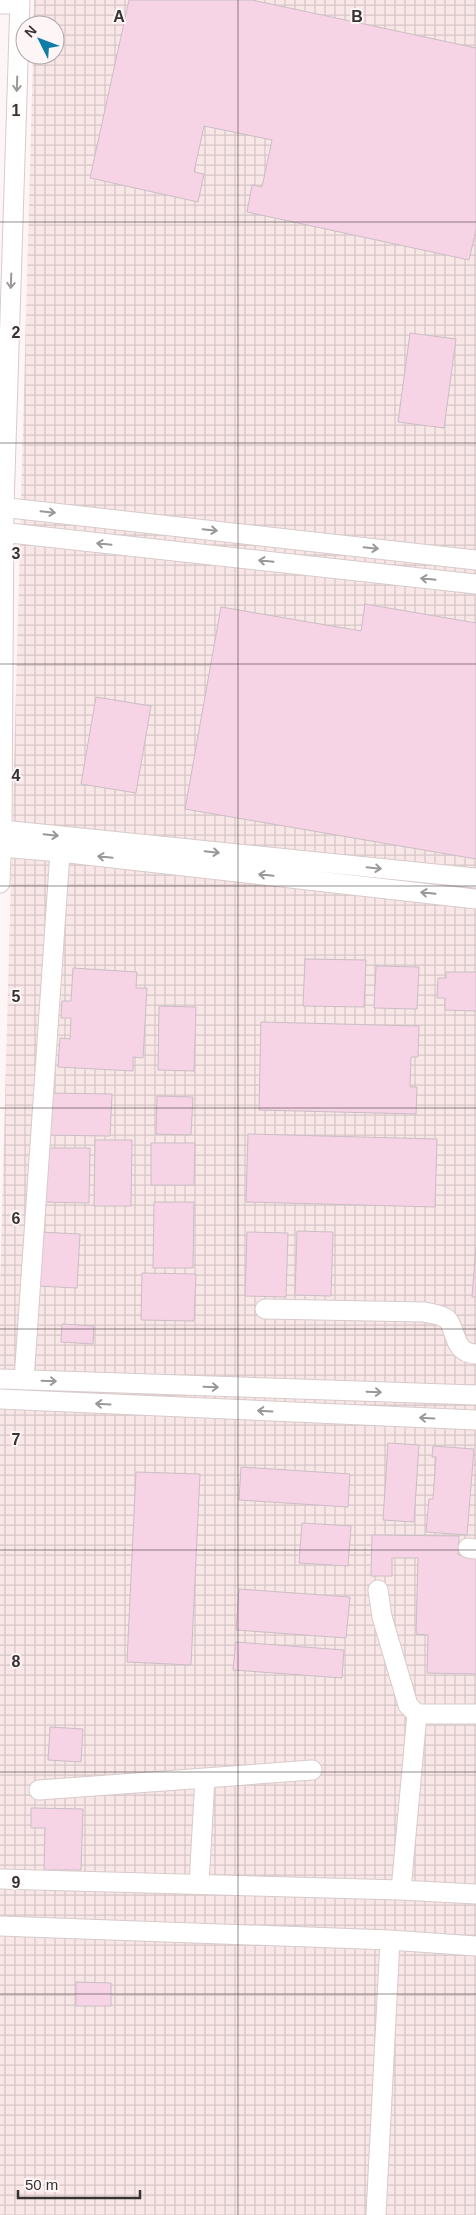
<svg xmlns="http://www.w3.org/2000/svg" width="476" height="2215" font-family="Arial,sans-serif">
  <defs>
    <pattern id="industrial-grid" width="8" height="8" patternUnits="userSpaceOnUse" patternTransform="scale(1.25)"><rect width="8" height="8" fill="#f9e6e7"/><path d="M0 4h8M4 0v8" fill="none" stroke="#d6c6c7"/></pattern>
  </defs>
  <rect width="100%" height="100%" fill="#fdf5f6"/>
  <path fill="url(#industrial-grid)" d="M34 0H476V2215H0V1288L33 55H55V25H33Z"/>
  <path fill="#f7d3e6" stroke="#cabec4" d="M129 0H252L476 48V230L469 260 247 212 252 185 262 187 272 140 204 126 194 172 204 174 198 202 90 178Z
    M410 333 456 339 444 428 398 422Z
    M365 604 476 623V859L185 809 221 607 361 631Z
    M96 697 151 706 136 793 81 784Z
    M305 959 366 960 364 1007 303 1006Z
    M376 966 419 967 417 1009 374 1008Z
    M73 968 137 972 136 988H147L143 1058 133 1057V1071L58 1067 60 1038 70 1039 71 1018H61L62 1001H71Z
    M446 972H476V1011L445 1010V998H437L438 978H446Z
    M159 1006 196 1007 194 1071 158 1070Z
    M261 1022 419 1026 418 1057H411L410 1087H417L416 1114 259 1110Z
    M47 1093 112 1094 110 1136 45 1135Z
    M157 1096 193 1097 191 1135 156 1134Z
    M248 1134 437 1139 435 1207 246 1202Z
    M95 1140H132L131 1206H94Z
    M151 1143H195L194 1185H151Z
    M44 1148H90L89 1203 42 1202Z
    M154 1202H194L193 1268H153Z
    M297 1231 333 1232 331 1296 295 1295Z
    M40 1232 80 1234 77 1288 37 1286Z
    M247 1232 288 1233 286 1297 245 1296Z
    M476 1247V1297H472Z
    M142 1273 196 1274 194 1321 141 1320Z
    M62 1324 94 1326 93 1344 61 1342Z
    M388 1443 419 1445 414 1522 383 1520Z
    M433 1446 474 1449 467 1535 426 1532 429 1499H433L436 1457H432Z
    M241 1467 350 1474 348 1507 239 1500Z
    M136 1472 200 1474 191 1665 127 1662Z
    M302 1523 351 1526 348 1566 299 1563Z
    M372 1535 459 1536 458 1555H476V1674L427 1673 428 1635 416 1634 418 1558H392V1576H371Z
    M239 1589 350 1597 346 1638 236 1630Z
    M236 1642 344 1650 342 1678 233 1670Z
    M50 1727 83 1729 81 1762 48 1760Z
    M31 1808 83 1809 81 1870H44L45 1828H31Z
    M76 1982 111 1983V2006H76Z"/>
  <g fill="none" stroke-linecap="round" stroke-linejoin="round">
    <g stroke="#d8cbcc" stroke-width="21">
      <path id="minor" d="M0 4H20
        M0 507 476 560
        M0 532 476 584
        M2 830 476 878
        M1 847 60 852 476 899
        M0 883 2 830 4 507 20 0
        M265 1309 424 1312C432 1314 440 1314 447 1319 457 1329 452 1353 476 1354
        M0 1379 476 1395
        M24 1380 60 852
        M0 1399 476 1420
        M468 1548 476 1549
        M378 1590 382 1617 408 1705 417 1714
        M205 1778 312 1770
        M39 1790 205 1778 199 1884
        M0 1879 401 1890 417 1714H476
        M401 1890 476 1894
        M0 1926 390 1940 476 1946
        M376 2215 390 1940"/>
    </g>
    <use href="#minor" stroke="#fff" stroke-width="19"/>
  </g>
  <defs><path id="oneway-shaft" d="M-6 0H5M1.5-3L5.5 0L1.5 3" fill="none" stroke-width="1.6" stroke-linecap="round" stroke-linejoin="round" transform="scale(1.25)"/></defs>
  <g stroke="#9b9898">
    <use href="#oneway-shaft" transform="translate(17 84) rotate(92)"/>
    <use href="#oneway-shaft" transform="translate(11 281) rotate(92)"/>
    <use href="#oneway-shaft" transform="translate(48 512) rotate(6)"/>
    <use href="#oneway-shaft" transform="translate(210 530) rotate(6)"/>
    <use href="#oneway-shaft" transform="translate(104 544) rotate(-174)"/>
    <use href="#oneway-shaft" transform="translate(371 548) rotate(6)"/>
    <use href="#oneway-shaft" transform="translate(266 561) rotate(-174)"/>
    <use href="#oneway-shaft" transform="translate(428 579) rotate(-174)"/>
    <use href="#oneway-shaft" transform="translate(51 835) rotate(6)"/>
    <use href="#oneway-shaft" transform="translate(212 852) rotate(6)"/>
    <use href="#oneway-shaft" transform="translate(105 857) rotate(-174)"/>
    <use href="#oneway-shaft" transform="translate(374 868) rotate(6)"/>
    <use href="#oneway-shaft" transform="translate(266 875) rotate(-174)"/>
    <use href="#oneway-shaft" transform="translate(428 893) rotate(-174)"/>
    <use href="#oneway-shaft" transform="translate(49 1381) rotate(2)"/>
    <use href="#oneway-shaft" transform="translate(211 1387) rotate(2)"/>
    <use href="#oneway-shaft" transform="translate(374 1392) rotate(2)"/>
    <use href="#oneway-shaft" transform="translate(103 1404) rotate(-177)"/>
    <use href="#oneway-shaft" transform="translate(265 1411) rotate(-177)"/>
    <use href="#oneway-shaft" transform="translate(427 1418) rotate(-177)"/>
  </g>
  <path fill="none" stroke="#373232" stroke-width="1" stroke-opacity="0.55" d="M238 0V2215M0 222H476M0 443H476M0 664H476M0 886H476M0 1108H476M0 1329H476M0 1550H476M0 1772H476M0 1994H476"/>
  <g font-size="16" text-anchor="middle" font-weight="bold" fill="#373232" stroke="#fdf5f6" stroke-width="4" stroke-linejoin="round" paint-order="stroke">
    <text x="119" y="22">A</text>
    <text x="357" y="22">B</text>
    <text x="16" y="116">1</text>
    <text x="16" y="338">2</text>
    <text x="16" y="559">3</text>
    <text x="16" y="781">4</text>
    <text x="16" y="1002">5</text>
    <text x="16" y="1224">6</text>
    <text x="16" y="1445">7</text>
    <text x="16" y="1667">8</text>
    <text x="16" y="1888">9</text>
  </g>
  <g transform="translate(40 40) rotate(312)"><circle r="24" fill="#fdf5f6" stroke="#aea7a8"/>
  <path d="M0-4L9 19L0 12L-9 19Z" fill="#0e7ea7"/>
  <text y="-8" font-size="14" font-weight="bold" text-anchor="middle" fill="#373232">N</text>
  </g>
  <path d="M18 2190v8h122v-8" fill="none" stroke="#373232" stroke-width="2.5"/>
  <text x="25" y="2190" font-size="15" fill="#373232" stroke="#fdf5f6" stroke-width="4" paint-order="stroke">50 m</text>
</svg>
